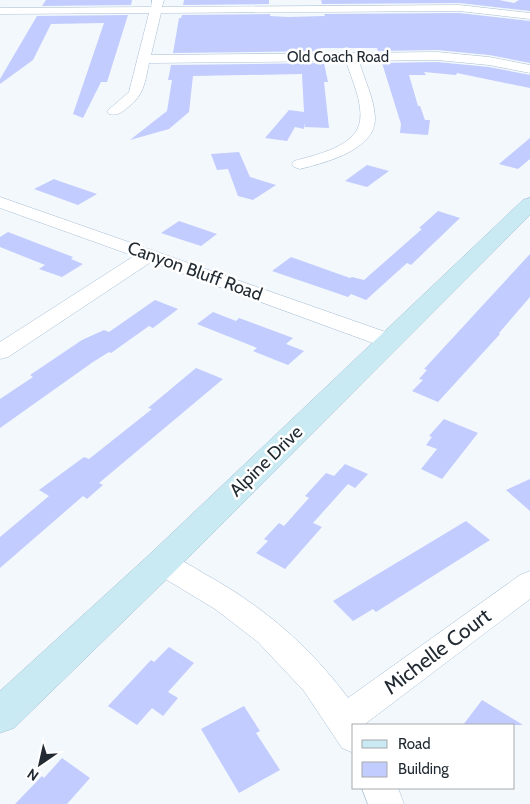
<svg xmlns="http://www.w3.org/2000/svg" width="530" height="804" font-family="Cabin,sans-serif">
  <rect width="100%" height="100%" fill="#f3f8fd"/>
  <path fill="#c2ccfe" d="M46 0H132L131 5 42 6Z
    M184 0H269V4L183 5Z
    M321 0H499L514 3 519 0H530V11L459 3 322 4Z
    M459 13 530 21V63L489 55 437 50 378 51 377 48H321L322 51 173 53 179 18H181L182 15 270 14V16L288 17 325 16 324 14Z
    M128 15 107 82H101L83 118 73 114 104 23 51 24 33 60 0 84V79L37 16Z
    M437 62 489 67 530 75V88L457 73 456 75 424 72 426 75H409L418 106H420L425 120H430L428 135 400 133 401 124 382 63Z
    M324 63 328 82H324L329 128 305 127V123L304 129 295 127 287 141 265 138 289 110 304 112 302 74 193 76 189 112 169 129 130 140 167 111 172 80H168L171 65Z
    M530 138V159L518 169 499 164Z
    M239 152 250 177 276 185 253 200 238 196 228 169 217 170 211 154Z
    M367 165 389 171 367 187 345 181Z
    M54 179 59 181 97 194 78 205 34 189Z
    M438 211 460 218 411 265 407 263 366 300 351 294 348 297 272 271 291 257 350 278 352 277 364 280 422 229 419 228Z
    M179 221 217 234 201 246 161 233Z
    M8 232 73 257 71 259 83 264 62 277 39 269 45 265 0 247V237Z
    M530 254V297L499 333 500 334 438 402 412 391 423 380 419 379 427 370 424 369Z
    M155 300 178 309 153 328 149 326 111 353 109 352 93 362 0 428V399L33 377 30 375 82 340 104 330 109 332Z
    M213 312 236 321 239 318 293 338 286 344 304 351 288 365 253 351 257 348 197 324Z
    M196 368 223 379 99 483 103 485 87 499 83 496 0 568V537L49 496 39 490 84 457 89 459 152 409 148 408Z
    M444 419 478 433 442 479 421 469 437 449 426 445 432 437 429 436Z
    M345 464 368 474 355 488 348 484 313 523 322 527 285 569 256 553 268 541 264 539 279 523 284 526 309 498 305 496 326 473 334 476Z
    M530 479V511L506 490Z
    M466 521 490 540 376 612 373 609 353 621 333 601Z
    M169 647 194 663 168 692 178 698 163 716 152 708 137 725 108 706 151 660 154 662Z
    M482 700 523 725H463Z
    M244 706 260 731 256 733 280 770 239 793 201 729Z
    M62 758 90 778 67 804H15L42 776 44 778Z"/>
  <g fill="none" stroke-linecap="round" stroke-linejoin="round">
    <g stroke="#a8bfd5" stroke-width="1">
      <path id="street" d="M152 0H164L162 7 459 5 530 13V19L459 11 161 13 151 55 437 52 489 57 530 65V73L489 65 437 60 359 61C364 79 374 98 375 117 377 150 324 163 300 169L294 167 292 164 294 161C315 155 356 147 360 121 363 102 351 78 346 61L149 63C145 82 144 96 127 108 121 113 117 116 109 114L107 111 129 92 149 13 0 14V8L151 7Z
        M0 197 397 336 400 341 397 346 389 348 381 346 151 262 8 357 0 359V342L134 256 0 208Z
        M162 552C177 557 190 565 203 573 260 604 309 645 348 698L520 575 530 571V599L365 724 366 725H354V753L342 748 304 691 258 642 215 609 152 571 148 563 152 555Z
        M362 788H398L404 804H368Z"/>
    </g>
    <g stroke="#a8bfd5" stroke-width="1">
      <path id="secondary" d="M530 198V215L174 572 14 728 0 733V691L150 554 523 200Z"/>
    </g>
    <use href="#street" fill="#fff" fill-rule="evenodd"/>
    <use href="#secondary" fill="#c9eaf2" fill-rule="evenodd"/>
  </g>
  <g text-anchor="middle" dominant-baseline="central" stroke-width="5" stroke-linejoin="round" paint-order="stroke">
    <g font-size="15" fill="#222b33" stroke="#fff">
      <text x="338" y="57">Old Coach Road</text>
    </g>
    <g font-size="18" fill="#222b33" stroke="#fff">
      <text transform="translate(195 271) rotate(20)">Canyon Bluff Road</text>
      <text transform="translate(266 461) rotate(-44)">Alpine Drive</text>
    </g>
    <g font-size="21" fill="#222b33" stroke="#fff">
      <text transform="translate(437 651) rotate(-37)">Michelle Court</text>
    </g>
  </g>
  <rect x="352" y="724" width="162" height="65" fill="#ffffff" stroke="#a7aaad"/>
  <rect x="362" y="740" width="25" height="8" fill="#c9eaf2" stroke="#a7aaad"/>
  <text x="398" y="749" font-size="15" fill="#222b33">Road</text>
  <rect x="362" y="762" width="25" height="15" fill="#c2ccfe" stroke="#a7aaad"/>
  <text x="398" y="774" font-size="15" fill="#222b33">Building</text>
  <g transform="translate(40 764) rotate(214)" stroke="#ffffff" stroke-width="4" paint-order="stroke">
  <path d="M0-4L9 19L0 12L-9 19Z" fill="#222b33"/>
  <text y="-8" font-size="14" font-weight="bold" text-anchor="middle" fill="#222b33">N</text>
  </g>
</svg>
